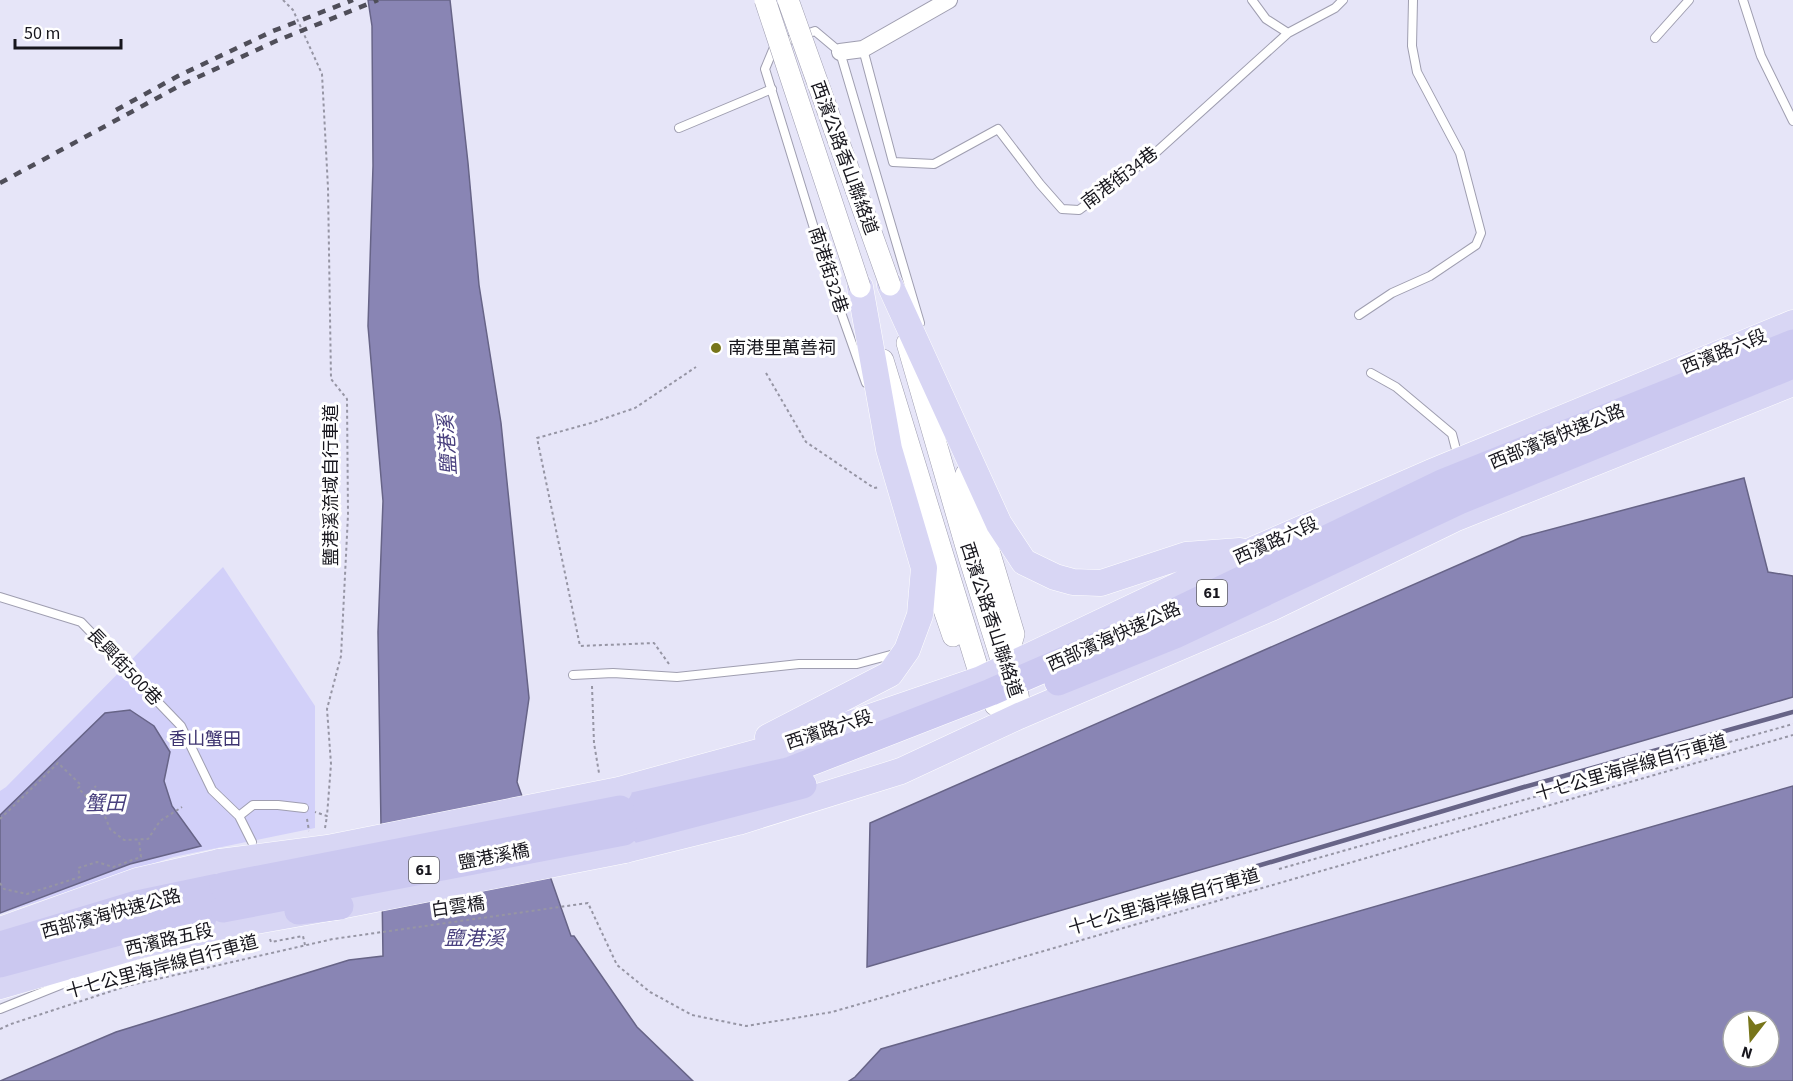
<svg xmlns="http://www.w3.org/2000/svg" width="1793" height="1081" font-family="'Source Sans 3','Noto Sans TC',sans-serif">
  <rect width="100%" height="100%" fill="#e6e5f8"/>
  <path fill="#d2d0f9" d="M223 567 315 706V828L173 857 0 914V791L6 787Z"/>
  <path fill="#8985b4" stroke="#676487" stroke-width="1.5" fill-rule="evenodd" d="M368 0H450L468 163 479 285 501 423 529 698 517 782 571 936H574L637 1027 693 1081H0L116 1032 349 960 383 956 378 632 383 501 368 326 373 166 372 26Z
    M1744 478 1768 572 1793 576V697L867 967 870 823 1522 537Z
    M130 710 154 726 170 752 164 781 172 806 201 846 130 864 0 913V815L105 713Z
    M1793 786V1081H849L855 1077 881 1049ZM1733 1021H1769V1057H1733Z"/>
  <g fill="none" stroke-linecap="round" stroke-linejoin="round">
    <path stroke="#676487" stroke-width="4.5" d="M1217 878 1524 787 1793 712"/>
    <g stroke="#9f9eb0" stroke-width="10">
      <path id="service" d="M1252 0 1266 19 1288 33 1335 8 1343 0
        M1743 0 1761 56 1793 121
        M1655 38 1689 0
        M863 49 893 162 934 164 998 129 1040 184 1062 209 1079 210 1153 155 1288 33
        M679 128 772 89
        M1359 315 1392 293 1430 276 1476 245 1481 233 1460 153 1417 72 1412 46 1413 0
        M1371 373 1396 387 1452 434 1458 457
        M866 383 833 290 765 69 775 45 815 31 840 52 920 323
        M0 597 81 622 181 726 212 790 239 816 252 842
        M573 675 613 673 677 677 799 664H857L898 653
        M239 816 253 805H278L304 808
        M0 1009 65 983 178 953 249 939 255 927"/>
    </g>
    <g stroke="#9f9eb0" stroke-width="18">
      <path id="minor" d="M840 52 863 49 949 0"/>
    </g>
    <g stroke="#9f9eb0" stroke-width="22">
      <path id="tertiary" d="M883 360 981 679 991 692 995 705 1019 716C1020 695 1018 686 1004 669L969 557 907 343
        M966 474 1014 634 1004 669
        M926 557 953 636"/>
    </g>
    <g stroke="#fff" stroke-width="27">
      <path id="primary" d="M890 285 999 524 1024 562 1055 577 1073 582 1101 583 1186 555 1240 551
        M768 737 890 674 907 650 920 615 924 568 889 449 860 287
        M619 790 806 739 981 679 1255 549 1432 472 1793 323
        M625 850 738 822 901 771 1019 716 1271 608 1454 519 1793 383
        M0 930 137 881 220 862
        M0 986 141 945 228 926"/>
    </g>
    <g stroke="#fff" stroke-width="28">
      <path id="trunk" d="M1058 682 1175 635 1459 501 1793 365
        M620 809 788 771 991 692 1166 616 1444 482 1793 343
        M624 832 803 785
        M0 945 137 904 223 886
        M0 964 138 927 223 909"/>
    </g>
    <path stroke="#9695a4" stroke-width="2" stroke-dasharray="3 3" stroke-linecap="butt" d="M283 0 293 10 322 74 328 188 331 379 347 399 348 515 341 656 327 709 331 764 327 816 315 812
      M766 373 806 442 874 488 880 487
      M669 664 654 643 580 646 537 438 591 423 635 408 696 367
      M592 686 594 743 599 773
      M86 796 96 786
      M0 819 58 763 81 785 78 788 104 814 110 829 124 840 148 839 160 821 182 807
      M307 819 309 831
      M325 828 327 816
      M1279 869 1793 724
      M0 883 4 889 27 894 80 877 78 868 97 862 113 867 141 857 139 840
      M270 939 271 942 303 936 305 945
      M0 1029 11 1024 127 986 333 939 588 903 617 965 650 992 692 1015 746 1026 832 1012 1793 735"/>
    <use href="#service" stroke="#fff" stroke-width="8"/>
    <use href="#minor" stroke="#fff" stroke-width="16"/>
    <use href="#tertiary" stroke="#fff" stroke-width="21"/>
    <use href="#primary" stroke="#d8d6f4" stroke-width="26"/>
    <use href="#trunk" stroke="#cbc8f0" stroke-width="27"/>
    <path stroke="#4f4e59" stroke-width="4.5" stroke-dasharray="8 8" stroke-linecap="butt" d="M116 110 178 76 273 31 353 0
      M0 183 183 84 276 41 378 0"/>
    <g stroke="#9f9eb0" stroke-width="22" stroke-linecap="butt">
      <path id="tertiary-bridge" d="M765 0 860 287
        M788 0 890 285"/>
    </g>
    <g stroke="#fff" stroke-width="27" stroke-linecap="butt">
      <path id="primary-bridge" d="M220 862 328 848 619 790
        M228 926 340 906 625 850"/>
    </g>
    <g stroke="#fff" stroke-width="28" stroke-linecap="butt">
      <path id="trunk-bridge" d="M223 886 620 809
        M223 909 624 832
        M298 911 340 906"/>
    </g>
    <use href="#tertiary-bridge" stroke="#fff" stroke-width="21"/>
    <use href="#primary-bridge" stroke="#d8d6f4" stroke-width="26"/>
    <use href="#trunk-bridge" stroke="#cbc8f0" stroke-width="27"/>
  </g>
  <circle fill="#77751a" stroke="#fff" stroke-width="2" cx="716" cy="348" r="6"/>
  <g text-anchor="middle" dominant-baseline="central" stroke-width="6" stroke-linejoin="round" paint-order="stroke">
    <g fill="#fff" stroke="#5d5c61" stroke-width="1.5">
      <rect x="1197" y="580" width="30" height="26" rx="4.5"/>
      <rect x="409" y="857" width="30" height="26" rx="4.5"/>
    </g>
    <g font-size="16" font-weight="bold" fill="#17161d">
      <text x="1212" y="593">61</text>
      <text x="424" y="870">61</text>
    </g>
    <g font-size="18" fill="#17161d" stroke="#fff">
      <text transform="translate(844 158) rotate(70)">西濱公路香山聯絡道</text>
      <text transform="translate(1120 178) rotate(-37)">南港街34巷</text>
      <text transform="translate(828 270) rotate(72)">南港街32巷</text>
      <text transform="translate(1724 352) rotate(-22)">西濱路六段</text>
      <text transform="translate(1557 437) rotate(-22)">西部濱海快速公路</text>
      <text transform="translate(331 485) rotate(-90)">鹽港溪流域自行車道</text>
      <text transform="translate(1276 541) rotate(-24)">西濱路六段</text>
      <text transform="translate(991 620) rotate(72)">西濱公路香山聯絡道</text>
      <text transform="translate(1114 637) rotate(-24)">西部濱海快速公路</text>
      <text transform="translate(124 667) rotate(46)">長興街500巷</text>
      <text transform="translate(829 730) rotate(-18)">西濱路六段</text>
      <text transform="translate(1631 768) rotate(-16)">十七公里海岸線自行車道</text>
      <text transform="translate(494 857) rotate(-11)">鹽港溪橋</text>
      <text transform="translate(1164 902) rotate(-16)">十七公里海岸線自行車道</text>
      <text transform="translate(458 907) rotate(-8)">白雲橋</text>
      <text transform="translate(111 914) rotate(-15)">西部濱海快速公路</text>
      <text transform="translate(169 940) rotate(-13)">西濱路五段</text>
      <text transform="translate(162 967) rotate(-15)">十七公里海岸線自行車道</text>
    </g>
    <g font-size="18" fill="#17161d" stroke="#fff" text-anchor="start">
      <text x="728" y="348">南港里萬善祠</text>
    </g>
    <g font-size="18" fill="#3f3571" stroke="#fff">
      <text x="205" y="739">香山蟹田</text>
    </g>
    <g font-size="20" font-style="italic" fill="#49407e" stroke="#fff">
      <text transform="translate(448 445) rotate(-94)">鹽港溪</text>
      <text x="105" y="804">蟹田</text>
      <text x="474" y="939">鹽港溪</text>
    </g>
  </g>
  <g transform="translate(1751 1039) rotate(197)"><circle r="28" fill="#ffffff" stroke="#a2a2a5" stroke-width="1.5"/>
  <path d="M0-4.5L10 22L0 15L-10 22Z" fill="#77751a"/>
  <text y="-9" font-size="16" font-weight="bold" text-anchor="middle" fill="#17161d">N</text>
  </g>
  <path d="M15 39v9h106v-9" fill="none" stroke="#17161d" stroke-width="3"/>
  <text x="24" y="39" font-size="18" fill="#17161d" stroke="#ffffff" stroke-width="4.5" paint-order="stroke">50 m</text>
</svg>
